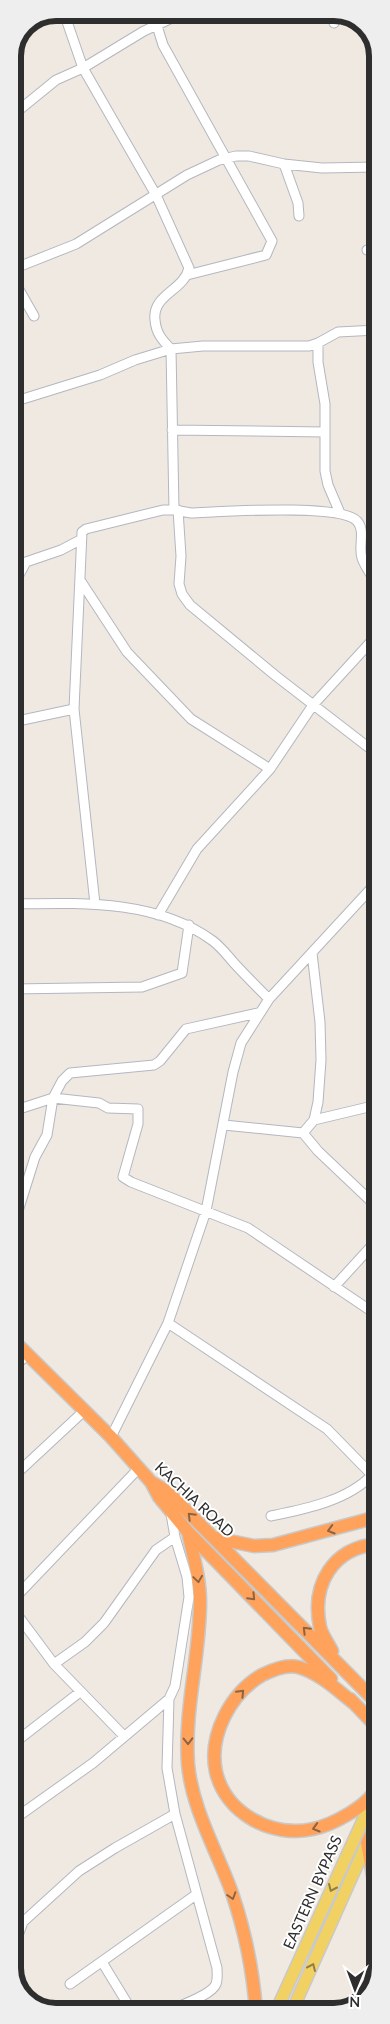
<svg xmlns="http://www.w3.org/2000/svg" width="390" height="2024" font-family="Lato,sans-serif">
  <rect width="100%" height="100%" fill="#efe9e1"/>
  <g fill="none" stroke-linecap="round" stroke-linejoin="round">
    <g stroke="#b4b7c1" stroke-width="11">
      <path id="minor" d="M64 13 83 68 156 195 189 268C184 291 152 294 155 320 156 333 162 340 171 349L174 510
        M153 13 163 45 272 241 266 255 187 275
        M331 13 334 23
        M13 115 56 80 83 68 144 31 183 13
        M284 164 298 203 299 216
        M367 250 377 249
        M13 269 76 244 187 175 219 160 236 156H249L284 164 322 168 377 167
        M13 279 34 316
        M318 343V362L325 404V471L328 485 340 513
        M13 402 100 375 135 360 171 349 203 346H309L318 343 338 332 377 330
        M172 430 325 432
        M178 510 181 556 179 584 182 594 190 605 276 676 377 754
        M80 580 127 652 191 719 270 769
        M13 586 26 562 61 550 80 540
        M13 722 74 709
        M13 904C80 903 156 899 213 941 221 947 227 955 234 963 245 975 257 987 269 999
        M95 904 74 709 82 532 86 529 163 510H174L191 513C220 512 340 503 357 521 366 531 358 546 362 558 365 567 372 576 377 584
        M158 915 197 849 270 769 313 705 377 635
        M13 989 142 987 182 973 189 925
        M13 1111 53 1098 62 1081 70 1073 154 1065 160 1061 186 1029 258 1013
        M314 1120 377 1105
        M224 1125 303 1133 318 1151 377 1207
        M303 1133 314 1120 318 1102 321 1060 320 1022 312 953
        M13 1227 35 1157 47 1135 53 1098 99 1103 108 1108 138 1109V1124L123 1177 131 1182 248 1228 377 1315
        M334 1287 377 1240
        M168 1323 327 1429 372 1475C347 1501 305 1509 271 1516
        M13 1368 28 1354
        M111 1437 168 1323 206 1211 233 1072 241 1043 269 999 377 882
        M377 1470 372 1475 375 1482 377 1483
        M13 1477 85 1410
        M13 1600 139 1468
        M13 1609 54 1664 124 1736
        M54 1664 85 1642 104 1623 156 1550 175 1537
        M13 1744 80 1692
        M13 1820 93 1763 169 1699 175 1686 189 1597 187 1577 175 1537 171 1514
        M13 1949 23 1922 79 1871 115 1848 175 1814
        M102 1962 132 2011
        M70 1984 197 1894
        M168 2011C179 2006 212 1995 216 1984 218 1979 217 1973 217 1968L175 1814 167 1768 169 1699"/>
    </g>
    <g stroke="#c9c9c9" stroke-width="14">
      <path id="major" d="M276 2011 374 1796
        M292 2011 367 1843"/>
    </g>
    <g stroke="#c9c9c9" stroke-width="15">
      <path id="highway" d="M13 1340 111 1437 151 1482 168 1492 377 1703
        M151 1482 159 1497 188 1532 331 1679
        M188 1532C193 1555 200 1578 200 1602 200 1657 184 1709 188 1764 192 1809 217 1851 232 1893 245 1931 253 1971 256 2011
        M215 1538 254 1546 273 1545 377 1517
        M332 1651C328 1643 322 1635 320 1627 311 1584 333 1548 377 1544
        M350 1699 377 1727
        M355 1704C338 1691 320 1673 298 1667 287 1664 272 1670 262 1675 231 1693 208 1735 216 1772 226 1814 272 1838 313 1829 332 1825 369 1806 377 1787
        M377 1822 367 1843 377 1897"/>
    </g>
    <use href="#minor" stroke="#fff" stroke-width="9"/>
    <use href="#major" stroke="#f2d163" stroke-width="11"/>
    <use href="#highway" stroke="#ffa35c" stroke-width="12"/>
  </g>
  <defs><path id="oneway-chevron" d="M-2-3.5L2.5 0L-2 3.5" fill="none" stroke-width="1.6" stroke-linecap="round" stroke-linejoin="round" transform="scale(1.25)"/></defs>
  <g stroke="#8c6343">
    <use href="#oneway-chevron" transform="translate(191 1516) rotate(-135)"/>
    <use href="#oneway-chevron" transform="translate(331 1530) rotate(164)"/>
    <use href="#oneway-chevron" transform="translate(198 1579) rotate(82)"/>
    <use href="#oneway-chevron" transform="translate(252 1597) rotate(46)"/>
    <use href="#oneway-chevron" transform="translate(306 1630) rotate(-135)"/>
    <use href="#oneway-chevron" transform="translate(241 1693) rotate(-46)"/>
    <use href="#oneway-chevron" transform="translate(188 1741) rotate(89)"/>
    <use href="#oneway-chevron" transform="translate(316 1828) rotate(164)"/>
    <use href="#oneway-chevron" transform="translate(232 1896) rotate(72)"/>
  </g>
  <g stroke="#908048">
    <use href="#oneway-chevron" transform="translate(332 1888) rotate(114)"/>
    <use href="#oneway-chevron" transform="translate(312 1967) rotate(-66)"/>
  </g>
  <g text-anchor="middle" dominant-baseline="central" stroke-width="4" stroke-linejoin="round" paint-order="stroke">
    <g font-size="15" fill="#2e2e2e" stroke="#fff">
      <text transform="translate(195 1499) rotate(43)">KACHIA ROAD</text>
      <text transform="translate(312 1892) rotate(-66)">EASTERN BYPASS</text>
    </g>
  </g>
  <path d="M0 0H390V2024H0ZM56 21H334A35 35 0 0 1 369 56V1968A35 35 0 0 1 334 2003H56A35 35 0 0 1 21 1968V56A35 35 0 0 1 56 21Z" fill="#eee" fill-rule="evenodd"/>
  <path fill="none" stroke="#2e2e2e" stroke-width="6" d="M56 21H334A35 35 0 0 1 369 56V1968A35 35 0 0 1 334 2003H56A35 35 0 0 1 21 1968V56A35 35 0 0 1 56 21Z"/>
  <g transform="translate(355 1989) rotate(181)" stroke="#ffffff" stroke-width="4" paint-order="stroke">
  <path d="M0-4L9 19L0 12L-9 19Z" fill="#2e2e2e"/>
  <text y="-8" font-size="14" font-weight="bold" text-anchor="middle" fill="#2e2e2e">N</text>
  </g>
</svg>
